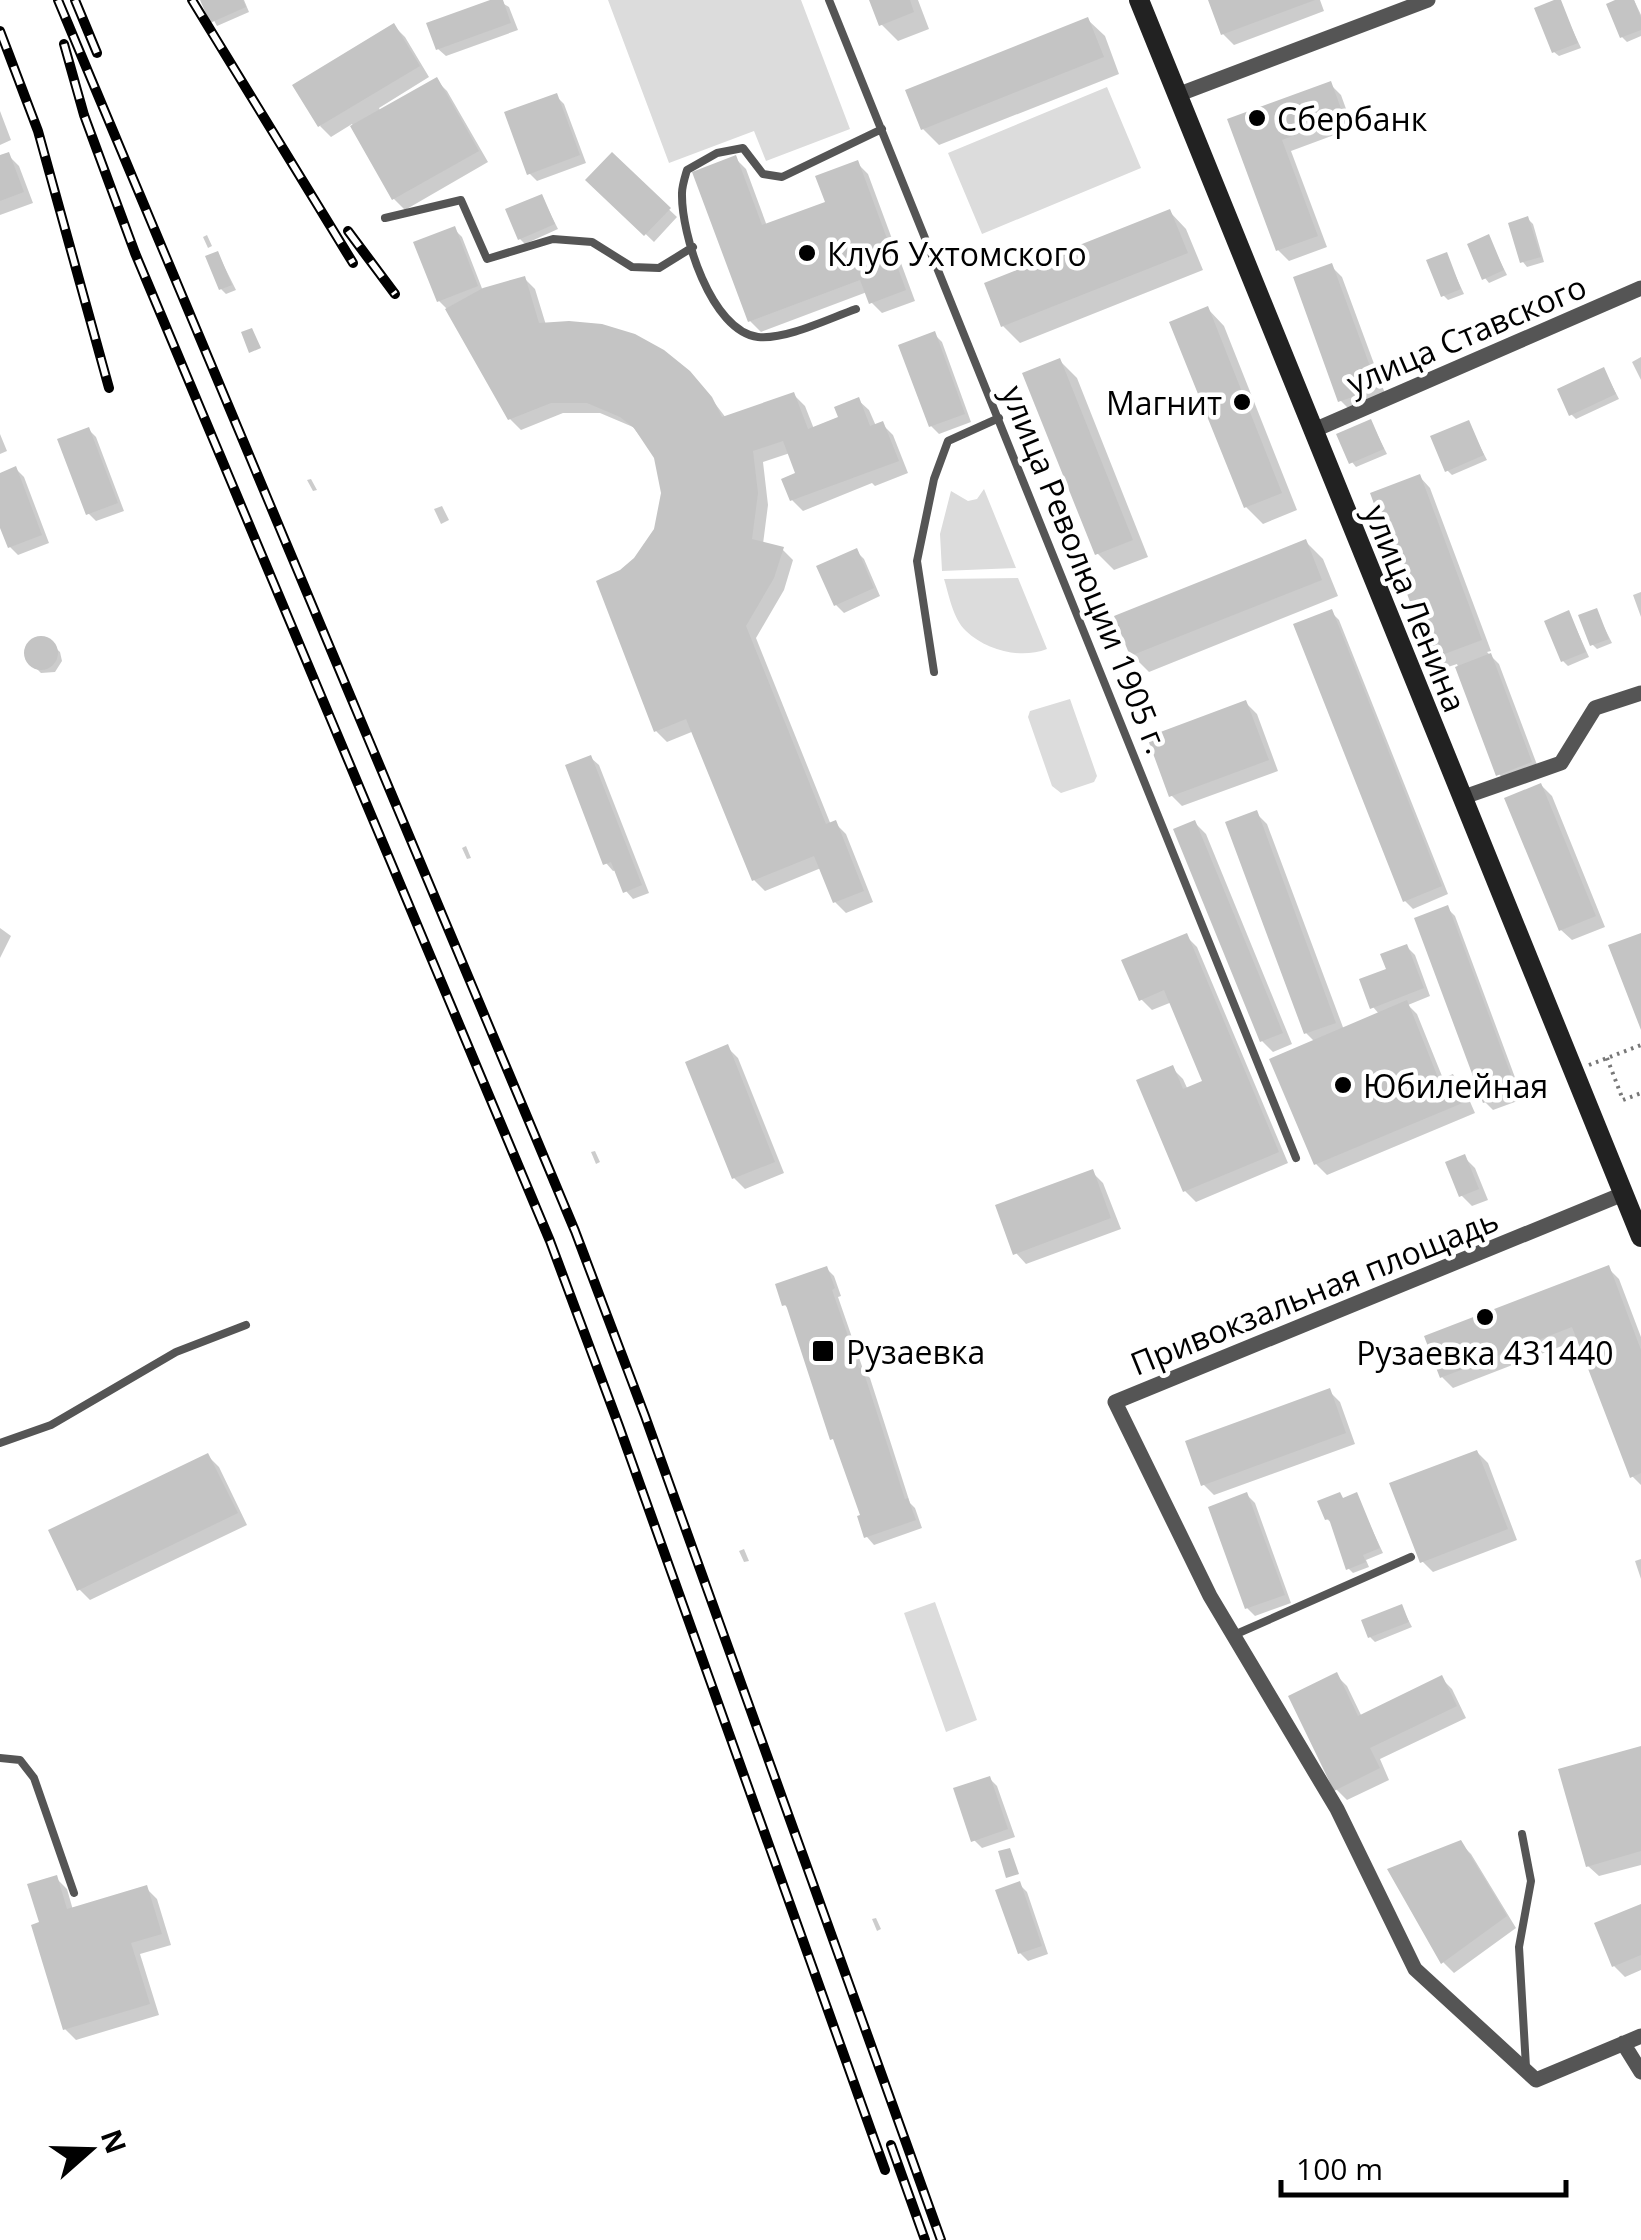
<svg xmlns="http://www.w3.org/2000/svg" width="1641" height="2240" font-family="'Open Sans',sans-serif">
  <rect width="100%" height="100%" fill="#fff"/>
  <path fill="#dcdcdc" d="M608 0H801L850 129 766 161 754 131 669 163Z
    M1107 87 1141 168 982 234 948 153Z
    M984 489 1016 568 942 571 940 534 951 491 968 501 977 499Z
    M1018 578 1047 649C1021 659 987 651 966 631 953 619 949 595 944 579Z
    M1070 699 1097 776 1094 782 1061 793 1052 786 1028 717 1030 711Z
    M935 1602 977 1720 946 1732 904 1613Z"/>
  <path fill="#0003" d="M203 0H244L249 12 217 26Z
    M497 0 509 7 518 30 446 56 438 49Z
    M871 0H918L929 29 898 41 881 24Z
    M1211 0H1320L1324 11 1234 45 1223 34Z
    M1621 0H1634L1641 15V36L1627 42 1622 37Z
    M1559 1 1581 48 1559 56 1554 52Z
    M1088 20 1105 36 1119 74 939 145 923 129Z
    M394 26 405 37 429 77 379 108 381 112 436 80 447 91 488 162 405 210 394 199 352 124 331 137 320 126Z
    M1330 84 1341 95 1353 128 1291 151 1327 247 1289 261 1278 250 1230 121Z
    M556 96 564 104 586 163 537 181 529 173Z
    M0 111 11 140 0 145Z
    M8 155 19 166 33 203 0 215V158Z
    M612 156 677 217 654 242 589 180Z
    M735 158 746 169 767 226 828 203 857 163 868 174 915 301 882 313 871 302 867 292 761 332 750 321Z
    M542 197 558 229 525 244 520 239Z
    M1170 212 1186 229 1203 270 1020 343 1003 326Z
    M1528 219 1533 224 1544 262 1527 267 1523 262Z
    M454 229 462 237 483 291 524 278 535 289 546 325 701 385 726 418 794 395 805 406 814 429 841 418 858 400 869 410 876 426 882 424 893 435 908 473 875 486 872 483 803 511 792 500 799 475 790 453 763 462 768 505 763 544 782 549 793 560 784 590 756 638 831 825 835 823 846 834 873 902 846 913 835 902 821 868 765 891 754 880 694 731 667 742 656 731 622 572 636 560 656 529 664 493 656 457 633 427 600 413H563L521 430 510 419 447 309 439 301Z
    M207 235 212 246 208 248 203 237Z
    M1488 237 1507 275 1489 283 1485 278Z
    M218 254 236 290 226 294 221 289Z
    M1446 255 1464 294 1448 300 1444 296Z
    M1331 266 1342 277 1387 399 1352 412 1341 401Z
    M1208 309 1224 326 1297 510 1263 524 1246 507Z
    M934 334 942 342 971 422 939 434 931 426Z
    M1641 357V380L1632 362Z
    M1060 361 1077 378 1148 557 1114 570 1097 553Z
    M1604 370 1619 399 1576 419 1571 414Z
    M1371 422 1387 454 1356 467 1352 462Z
    M1468 423 1487 460 1452 475 1447 470Z
    M88 429 96 437 124 511 96 521 88 513Z
    M0 434 7 451 0 454Z
    M16 469 24 477 49 543 18 555 10 547 0 521V475Z
    M1420 477 1430 488 1491 651 1487 652 1499 664 1539 770 1506 782 1499 774 1457 664 1445 668 1434 657Z
    M311 479 317 490 313 491 307 480Z
    M442 506 449 520 441 524 434 509Z
    M1306 542 1323 559 1338 596 1149 672 1132 655Z
    M856 551 864 559 880 596 844 613 836 605Z
    M1641 592V617L1633 595Z
    M1596 611 1612 643 1597 649 1592 644Z
    M1331 612 1339 620 1448 894 1413 909 1405 901Z
    M1569 613 1589 657 1568 666 1563 661Z
    M37 639 47 640 60 652 62 661 55 672 41 673 28 660 29 646Z
    M1246 703 1257 714 1278 771 1182 806 1171 795Z
    M591 758 599 765 649 893 633 899 626 891 617 870 613 871 606 863Z
    M1541 785 1552 796 1605 927 1572 940 1561 930Z
    M1256 813 1267 824 1344 1030 1380 1015 1373 1007 1407 947 1415 955 1430 996 1408 1005 1417 1014 1444 1081 1453 1077 1464 1088 1475 1113 1327 1175 1316 1164 1315 1042 1306 1033Z
    M1195 823 1206 834 1292 1044 1273 1052 1262 1041Z
    M466 846 471 858 467 859 462 848Z
    M1447 908 1455 916 1523 1099 1493 1110 1485 1102Z
    M0 928 11 936 0 958Z
    M1186 936 1197 947 1288 1163 1196 1202 1185 1191 1172 1068 1183 1079 1188 1090 1206 1083 1172 1002 1152 1010 1141 999Z
    M727 1047 738 1058 784 1173 745 1189 734 1178Z
    M595 1151 600 1162 596 1164 591 1152Z
    M1464 1157 1475 1168 1488 1200 1472 1206 1461 1195Z
    M1092 1172 1103 1183 1121 1229 1026 1264 1016 1253Z
    M1608 1268 1619 1279 1641 1337V1485L1632 1476 1580 1339 1453 1388 1442 1377Z
    M827 1269 834 1276 841 1296 838 1297 864 1372 870 1378 910 1503 915 1508 922 1528 874 1545 867 1537 863 1516 791 1312 785 1305Z
    M1329 1391 1340 1402 1355 1444 1214 1495 1203 1484Z
    M1477 1452 1488 1463 1517 1540 1433 1572 1422 1561Z
    M208 1456 219 1467 247 1525 90 1600 79 1589Z
    M1247 1495 1255 1503 1291 1603 1255 1616 1247 1608Z
    M1356 1495 1383 1553 1366 1560 1369 1567 1353 1573 1349 1569 1334 1525 1327 1519 1345 1500Z
    M744 1549 749 1561 744 1562 739 1551Z
    M1641 1559V1579L1635 1561Z
    M1401 1606 1412 1627 1375 1642 1370 1637Z
    M1336 1675 1347 1686 1362 1717 1441 1678 1452 1689 1466 1718 1380 1759 1389 1780 1347 1800 1336 1789Z
    M1641 1749V1865L1599 1876 1588 1866Z
    M989 1778 997 1786 1015 1837 982 1848 974 1840Z
    M1460 1843 1471 1854 1516 1928 1454 1973 1443 1962Z
    M56 1878 67 1889 73 1910 146 1888 157 1899 171 1945 140 1954 159 2015 76 2040 65 2029 42 1924Z
    M1019 1884 1027 1892 1048 1954 1028 1961 1020 1953Z
    M1641 1906V1970L1625 1977 1614 1966Z
    M876 1918 881 1929 877 1931 872 1919Z"/>
  <path fill="#c4c4c4" d="M200 0H243L246 7 210 23Z
    M490 0H503L511 23 436 50 426 23Z
    M869 0H910L914 12 879 26Z
    M1208 0H1315L1221 35Z
    M1554 0H1561L1578 43 1552 53 1534 8Z
    M1615 0H1634L1641 18V30L1620 38 1606 4Z
    M1088 17 1104 57 921 130 905 90Z
    M394 23 420 66 318 127 292 85Z
    M437 77 479 151 392 200 350 126Z
    M1331 81 1344 117 1282 140 1318 236 1276 251 1227 119Z
    M557 93 580 155 527 175 504 112Z
    M9 152 24 192 0 201V155Z
    M612 152 671 208 644 236 585 180Z
    M736 155 762 225 825 202 815 176 858 160 906 290 869 304 860 280 748 322 692 172Z
    M542 194 555 224 518 240 505 209Z
    M1170 209 1188 253 1001 327 984 283Z
    M1528 216 1541 257 1520 263 1508 223Z
    M455 226 478 286 437 302 413 242Z
    M1489 234 1504 270 1482 280 1467 244Z
    M218 251 232 285 219 290 205 256Z
    M1447 252 1461 289 1441 297 1426 260Z
    M1332 263 1378 388 1338 402 1293 277Z
    M525 276 539 323 569 321 602 324 635 334 664 350 690 371 712 397 722 417 794 392 808 429 838 417 834 407 859 397 870 426 883 421 899 461 790 501 781 479 795 473 783 441 753 451 758 493 752 539 784 547 774 578 746 626 826 824 836 820 864 891 833 903 814 856 752 881 686 719 654 732 596 581 620 570 634 558 654 529 661 493 654 458 634 428 620 417 587 403H551L508 420 445 309 483 288Z
    M1208 306 1282 493 1244 508 1169 322Z
    M252 328 261 348 249 353 241 332Z
    M935 331 965 414 929 427 898 345Z
    M1060 358 1133 540 1095 555 1022 373Z
    M1604 367 1616 394 1569 416 1557 389Z
    M1371 419 1384 449 1349 464 1336 434Z
    M1469 420 1484 455 1445 472 1430 436Z
    M89 427 118 503 86 515 57 439Z
    M16 466 42 535 8 548 0 528V473Z
    M1420 474 1482 640 1431 659 1370 493Z
    M1306 539 1322 580 1130 656 1114 616Z
    M857 548 874 588 834 606 816 566Z
    M1597 608 1609 639 1590 646 1578 615Z
    M1332 609 1442 886 1403 902 1293 624Z
    M1569 610 1586 652 1561 662 1544 621Z
    M24 653a17 17 0 1 1 34 0a17 17 0 1 1-34 0Z
    M1491 653 1532 762 1496 776 1455 667Z
    M1246 700 1269 760 1169 797 1147 737Z
    M591 755 642 885 623 893 611 862 603 865 565 765Z
    M1541 783 1596 916 1559 931 1504 798Z
    M1257 810 1336 1023 1304 1034 1225 822Z
    M1195 820 1283 1033 1260 1042 1173 829Z
    M1448 905 1517 1091 1483 1103 1414 918Z
    M1187 933 1279 1152 1183 1192 1136 1080 1173 1065 1183 1089 1202 1081 1164 990 1139 1001 1121 960Z
    M1641 933V1030L1608 945Z
    M1407 944 1424 988 1370 1009 1359 979 1386 969 1380 954Z
    M1407 1000 1439 1080 1453 1074 1465 1102 1314 1165 1269 1059Z
    M728 1044 775 1162 732 1179 685 1062Z
    M1465 1154 1479 1189 1459 1197 1445 1162Z
    M1093 1169 1111 1218 1013 1255 995 1205Z
    M1609 1265 1641 1350V1473L1630 1478 1572 1327 1440 1378 1424 1336Z
    M827 1266 835 1288 832 1290 859 1368 862 1367 905 1499 908 1498 916 1520 864 1538 857 1516 860 1515 833 1439 830 1440 786 1305 782 1306 775 1284Z
    M1330 1388 1346 1433 1201 1486 1185 1441Z
    M1477 1450 1508 1529 1420 1563 1389 1483Z
    M208 1453 238 1513 77 1591 48 1530Z
    M1247 1492 1285 1595 1245 1609 1208 1507Z
    M1340 1492 1343 1498 1357 1492 1380 1548 1363 1555 1366 1562 1346 1570 1329 1519 1325 1520 1317 1501Z
    M1402 1604 1409 1622 1368 1638 1361 1620Z
    M1337 1672 1358 1716 1442 1675 1457 1706 1370 1748 1380 1768 1334 1791 1288 1696Z
    M1641 1746V1851L1586 1867 1558 1769Z
    M990 1776 1008 1829 971 1842 953 1788Z
    M1461 1840 1507 1916 1441 1964 1387 1869Z
    M1010 1848 1019 1874 1006 1878 998 1851Z
    M57 1875 67 1909 147 1885 162 1934 131 1943 150 2004 63 2030 31 1925 39 1922 27 1884Z
    M1020 1881 1042 1946 1018 1954 995 1890Z
    M1641 1904V1955L1612 1967 1594 1923Z"/>
  <g fill="none" stroke-linecap="round" stroke-linejoin="round">
    <path stroke="#777" stroke-width="4" stroke-dasharray="2.5 5" stroke-linecap="butt" d="M1607 1058 1623 1100 1641 1093
      M1589 1065 1641 1045"/>
    <path stroke="#555" stroke-width="8" d="M829 0 1296 1158
      M385 218 461 200 487 259 553 239 592 242 632 267 659 268 693 247
      M856 309C830 318 786 340 758 337 711 331 681 234 682 193 682 186 685 177 687 170L717 153 743 148 763 174 782 177 882 129
      M934 672 917 561 934 479 948 441 999 418
      M0 1443 51 1425 176 1352 246 1325
      M1234 1635 1411 1557
      M0 1758 20 1760 34 1778 74 1893
      M1522 1834 1531 1881 1519 1947 1526 2067"/>
    <path stroke="#555" stroke-width="15" d="M1177 95 1428 0
      M1312 431 1641 288
      M1461 798 1561 763 1595 708 1641 693
      M1623 1194 1115 1402 1210 1596 1337 1809 1415 1969 1536 2080 1641 2036
      M1623 2043 1641 2072"/>
    <path stroke="#222" stroke-width="20" d="M1139 0 1641 1237"/>
    <g stroke="#000" stroke-width="10">
      <path id="rail" d="M58 0 575 1231 645 1416 941 2240
        M75 0 97 53
        M192 0 353 263
        M0 31 38 131 109 388
        M64 44 84 115 135 253 550 1241 619 1426 885 2170
        M348 231 395 294
        M891 2145 925 2240"/>
    </g>
    <use href="#rail" stroke="#fff" stroke-width="6" stroke-dasharray="19" stroke-linecap="butt"/>
  </g>
  <g fill="#000" stroke="#fff" stroke-width="4">
    <circle cx="1257" cy="118" r="10"/>
    <circle cx="807" cy="253" r="10"/>
    <circle cx="1242" cy="402" r="10"/>
    <circle cx="1343" cy="1085" r="10"/>
    <circle cx="1485" cy="1317" r="10"/>
    <rect x="811" y="1339" width="24" height="24" rx="5"/>
  </g>
  <g text-anchor="middle" dominant-baseline="central" stroke-width="9" stroke-linejoin="round" paint-order="stroke">
    <g font-size="32" fill="#000" stroke="#fff" text-anchor="start">
      <text x="1277" y="118">Сбербанк</text>
      <text x="827" y="253">Клуб Ухтомского</text>
      <text x="1222" y="402" text-anchor="end">Магнит</text>
      <text x="1363" y="1085">Юбилейная</text>
      <text x="846" y="1351">Рузаевка</text>
      <text x="1485" y="1352" text-anchor="middle">Рузаевка 431440</text>
    </g>
    <g font-size="32" fill="#000" stroke="#fff">
      <text transform="translate(1466 334) rotate(-23)">улица Ставского</text>
      <text transform="translate(1086 569) rotate(68)">улица Революции 1905 г.</text>
      <text transform="translate(1416 608) rotate(68)">улица Ленина</text>
      <text transform="translate(1314 1291) rotate(-22)">Привокзальная площадь</text>
    </g>
  </g>
  <g transform="translate(90 2150) rotate(70)" stroke="#ffffff" stroke-width="8" paint-order="stroke">
  <path d="M0-8L18 38L0 25L-18 38Z" fill="#000000"/>
  <text y="-15" font-size="28" font-weight="bold" text-anchor="middle" fill="#000000">N</text>
  </g>
  <path d="M1281 2180v15h285v-15" fill="none" stroke="#000000" stroke-width="5"/>
  <text x="1296" y="2180" font-size="30" fill="#000000" stroke="#ffffff" stroke-width="8" paint-order="stroke">100 m</text>
</svg>
